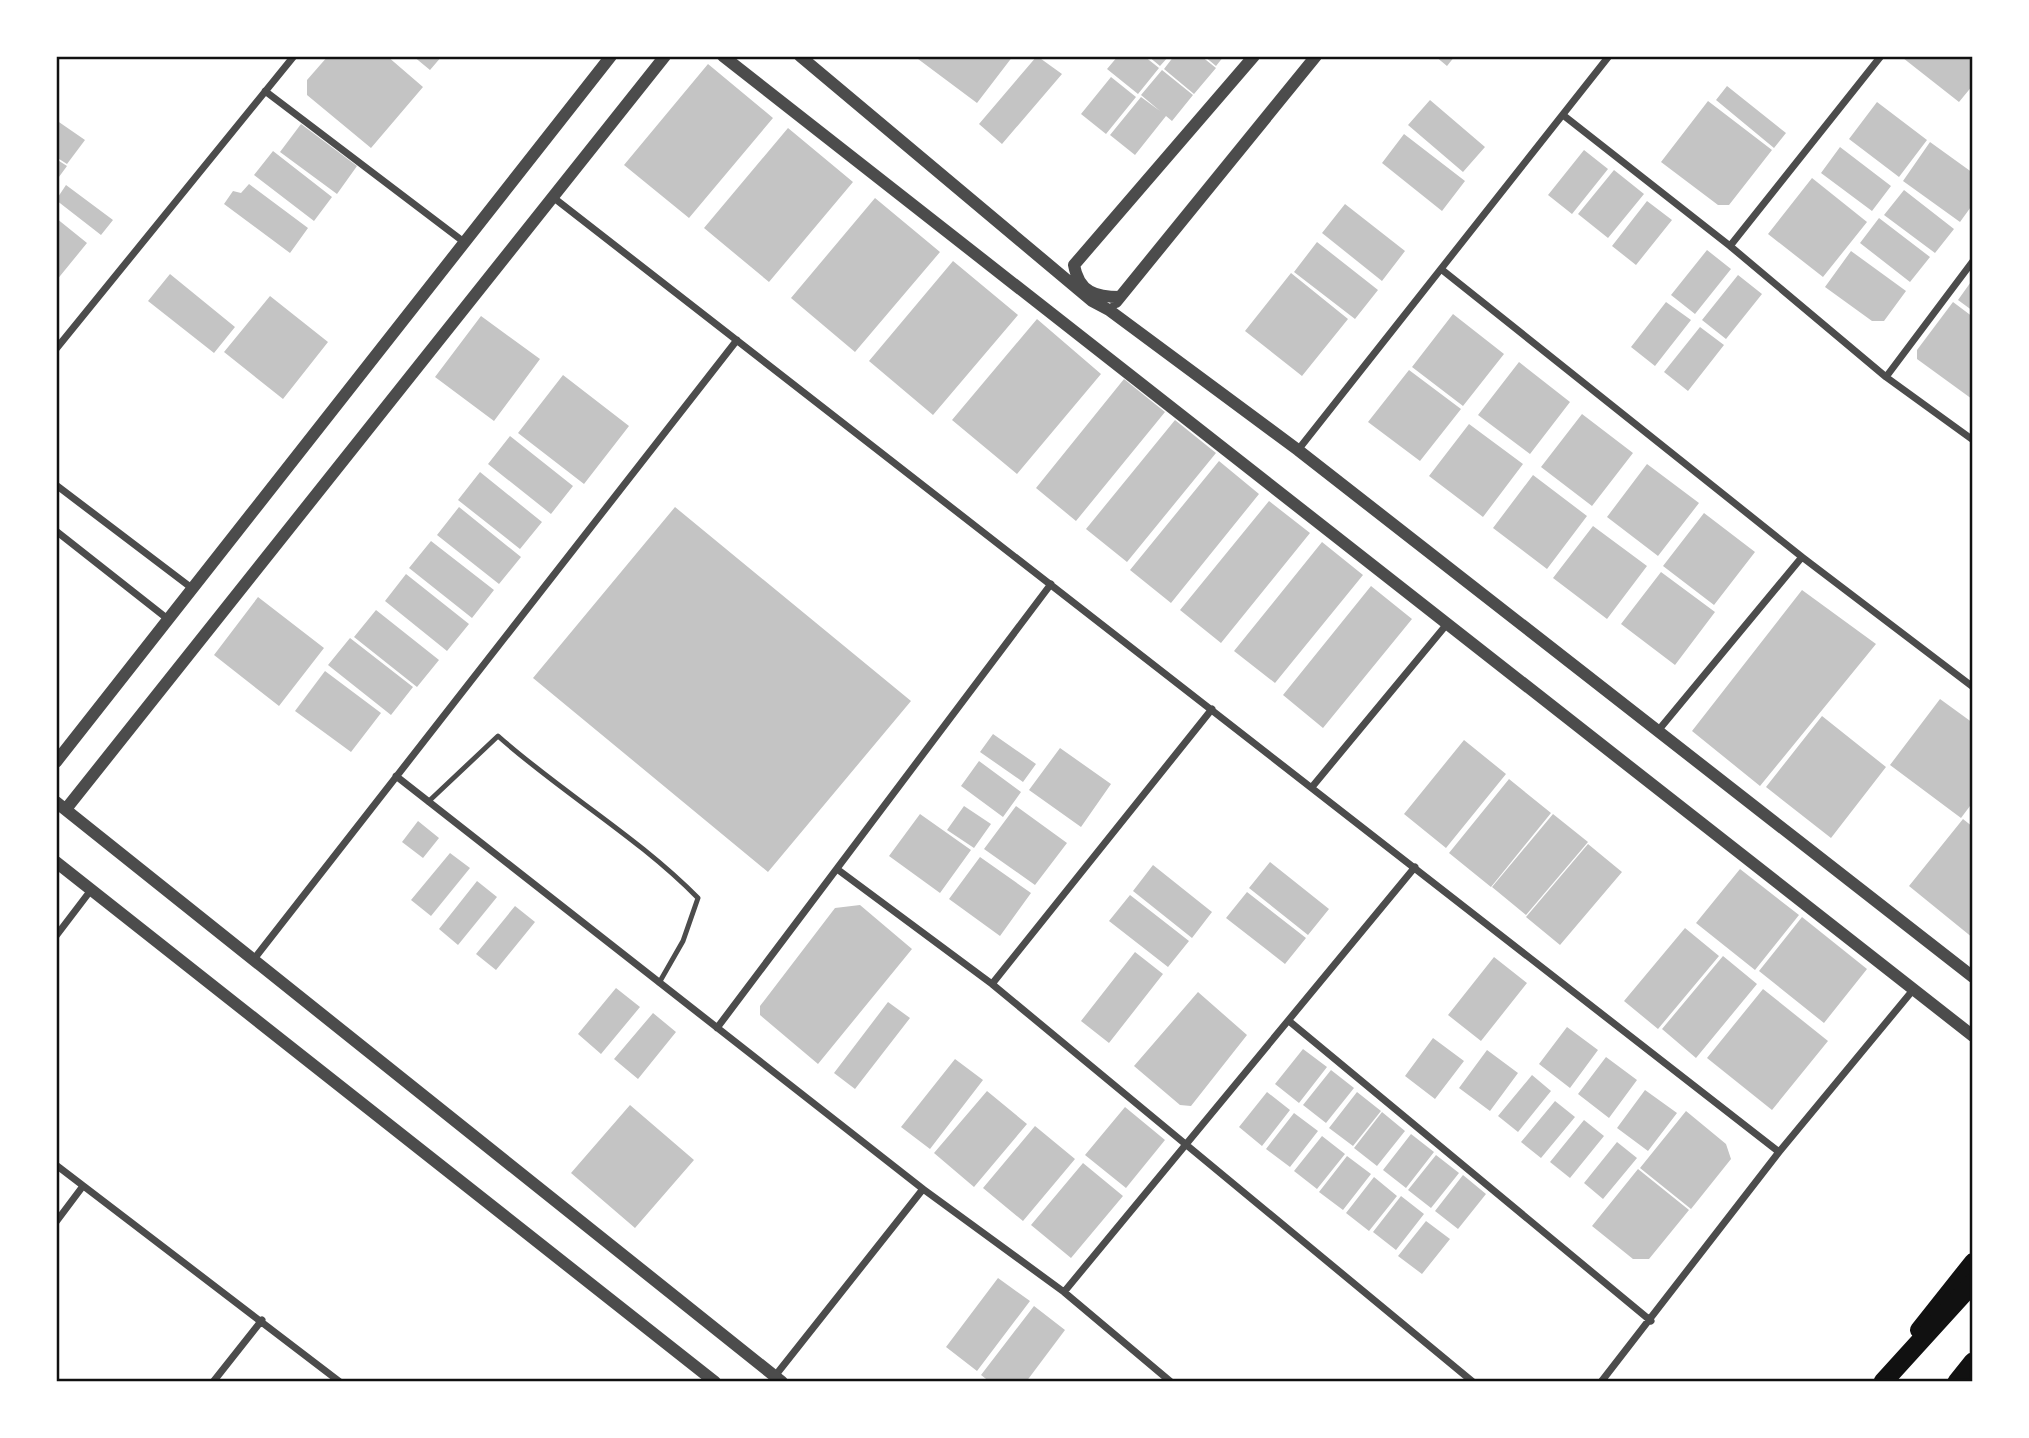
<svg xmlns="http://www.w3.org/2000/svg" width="2029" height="1438" font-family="'Space Grotesk',sans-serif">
  <rect width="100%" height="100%" fill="#fff"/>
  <path fill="#c4c4c4" d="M328 56H387L423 87 371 148 307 95V80Z
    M413 56H442L430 70Z
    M914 56H1013L977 103Z
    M1037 56 1062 74 1002 144 979 124Z
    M1118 56H1144L1159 68 1138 94 1107 69Z
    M1148 56H1169L1160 66Z
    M1174 56H1201L1216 68 1194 94 1164 69Z
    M1204 56H1224L1216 66Z
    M1435 56H1455L1447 66Z
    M1905 56H1973V85L1959 102 1903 58Z
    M708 64 773 118 689 218 624 165Z
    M1162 70 1193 95 1172 121 1166 116 1135 155 1110 135 1141 97 1160 111 1141 95Z
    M1111 77 1136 97 1106 134 1081 114Z
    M1727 86 1786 133 1774 148 1716 100Z
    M1430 100 1485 147 1463 172 1408 125Z
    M1708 101 1772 150 1729 205H1718L1661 162Z
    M1877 102 1927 140 1899 177 1849 139Z
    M56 120 85 140 67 164 56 157Z
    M301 124 357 166 337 194 280 152Z
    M788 128 853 182 769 282 704 228Z
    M1404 134 1465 181 1442 211 1382 163Z
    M1930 142 1973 173V204L1960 222 1903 181Z
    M1840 147 1891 186 1872 211 1821 173Z
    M1584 150 1608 169 1572 214 1548 195Z
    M273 151 332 197 314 221 254 175Z
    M56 159 67 166 56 181Z
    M1614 170 1644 194 1608 238 1578 214Z
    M1812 178 1867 222 1823 277 1768 234Z
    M249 184 308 228 290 253 224 204 233 191 241 193Z
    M66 185 113 220 101 235 56 200Z
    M1904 190 1954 229 1935 253 1884 215Z
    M875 198 940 252 855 352 791 298Z
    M1647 201 1672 220 1636 265 1612 246Z
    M1345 204 1405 251 1382 281 1322 233Z
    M56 218 87 243 56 281Z
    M1879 218 1930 257 1910 282 1860 243Z
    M1317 242 1378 290 1355 319 1294 272Z
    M1707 250 1731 269 1695 314 1671 295Z
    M1851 251 1906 291 1884 321H1872L1825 287Z
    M953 261 1018 315 933 415 869 361Z
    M1291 273 1348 319 1302 376 1245 331Z
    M170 274 235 327 214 353 148 301Z
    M1738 275 1762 294 1726 339 1702 320Z
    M1973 279V311L1958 300Z
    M270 296 328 342 283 399 224 352Z
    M1666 302 1691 320 1655 366 1631 347Z
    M1953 302 1973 317 1972 399 1917 359V350Z
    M1453 314 1504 354 1463 406 1412 367Z
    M481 316 540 359 494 421 435 377Z
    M1037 319 1101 374 1017 474 952 420Z
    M1700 327 1724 345 1688 391 1664 372Z
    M1519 362 1570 402 1530 454 1478 415Z
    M1409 370 1461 409 1420 461 1368 422Z
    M563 375 629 426 584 484 518 433Z
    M1124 379 1165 412 1076 521 1036 488Z
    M1582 414 1633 453 1592 506 1541 467Z
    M1175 420 1216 453 1127 562 1086 529Z
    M1469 424 1523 464 1483 517 1429 476Z
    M510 436 573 486 551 514 488 464Z
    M1219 461 1259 494 1171 603 1130 570Z
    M1647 464 1699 503 1658 556 1607 517Z
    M480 472 542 522 520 549 458 500Z
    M1533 475 1587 516 1547 569 1493 528Z
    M1269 501 1310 533 1221 643 1180 610Z
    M459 507 521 557 499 584 437 535Z
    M675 507 911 701 768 872 533 678Z
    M1704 513 1755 552 1714 605 1663 566Z
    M1593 526 1647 566 1607 619 1553 578Z
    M431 541 494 590 472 618 409 568Z
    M1322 542 1363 575 1275 683 1234 651Z
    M1661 572 1715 612 1675 665 1621 624Z
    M406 574 469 624 447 651 385 601Z
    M1371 586 1412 619 1323 728 1283 695Z
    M1802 590 1876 644 1760 786 1692 731Z
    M258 597 324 648 279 706 214 655Z
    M376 610 439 660 417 687 354 637Z
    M350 638 413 687 391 715 328 665Z
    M325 671 381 713 351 752 295 711Z
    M1940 699 1973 723V802L1961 818 1890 765Z
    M1822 716 1886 767 1831 838 1766 787Z
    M993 734 1036 764 1023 782 980 752Z
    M1464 740 1506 774 1446 848 1404 814Z
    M1060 748 1111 784 1081 827 1029 790Z
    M979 761 1021 792 1003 817 961 786Z
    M1509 779 1551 813 1491 887 1449 853Z
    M964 806 991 824 974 848 947 830Z
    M1016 806 1067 843 1035 885 984 849Z
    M920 814 971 850 940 893 889 856Z
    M1553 814 1588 842 1526 915 1492 887Z
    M1963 819 1973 827V938L1909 886Z
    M418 821 439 838 423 858 402 842Z
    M1588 844 1622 872 1560 945 1526 917Z
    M450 853 470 868 431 916 411 900Z
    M980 857 1031 893 1000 936 949 899Z
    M1270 862 1329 909 1308 935 1249 888Z
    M1153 865 1212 912 1192 938 1133 891Z
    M1740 869 1799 915 1755 970 1696 923Z
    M477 881 497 897 458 945 439 929Z
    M1247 892 1306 938 1285 964 1226 918Z
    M1130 895 1189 941 1168 967 1109 921Z
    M860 905 912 949 818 1064 760 1015V1006L835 908Z
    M515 906 535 922 496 970 476 954Z
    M1802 917 1867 969 1824 1023 1759 971Z
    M1685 928 1719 956 1658 1029 1624 1001Z
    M1135 952 1163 974 1109 1043 1081 1021Z
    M1723 956 1757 984 1696 1058 1662 1029Z
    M1494 957 1527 983 1481 1041 1448 1015Z
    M616 988 640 1007 601 1054 578 1034Z
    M1763 989 1828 1041 1772 1110 1707 1058Z
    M1198 992 1247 1035 1191 1106 1180 1105 1134 1066Z
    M888 1002 910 1018 855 1089 834 1073Z
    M653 1013 676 1032 638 1079 614 1059Z
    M1567 1027 1598 1050 1570 1088 1539 1064Z
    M1433 1038 1464 1061 1435 1099 1405 1076Z
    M1303 1049 1327 1067 1299 1103 1275 1084Z
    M1487 1050 1518 1073 1490 1111 1459 1088Z
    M1606 1057 1637 1080 1609 1118 1578 1094Z
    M955 1059 983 1080 930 1149 901 1127Z
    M1331 1070 1354 1088 1326 1123 1303 1105Z
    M1532 1075 1551 1091 1518 1132 1498 1116Z
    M1645 1090 1677 1113 1648 1151 1617 1128Z
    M987 1091 1027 1124 974 1187 934 1153Z
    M1267 1092 1290 1110 1262 1146 1239 1127Z
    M1357 1092 1381 1111 1353 1146 1329 1128Z
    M1555 1101 1575 1117 1541 1158 1521 1142Z
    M630 1105 694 1160 635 1228 571 1173Z
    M1125 1107 1165 1140 1126 1188 1085 1155Z
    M1686 1111 1726 1144 1731 1159 1691 1209 1640 1168Z
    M1382 1112 1405 1131 1377 1166 1354 1148Z
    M1294 1113 1318 1131 1290 1167 1266 1149Z
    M1584 1120 1604 1136 1570 1178 1550 1162Z
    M1035 1126 1075 1159 1023 1221 983 1188Z
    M1411 1134 1434 1152 1406 1188 1383 1170Z
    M1322 1136 1345 1154 1317 1189 1294 1171Z
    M1617 1142 1637 1158 1603 1199 1584 1183Z
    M1436 1155 1459 1173 1431 1208 1408 1190Z
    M1347 1156 1371 1174 1343 1210 1319 1192Z
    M1083 1163 1123 1196 1071 1258 1031 1225Z
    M1638 1169 1689 1210 1649 1259H1633L1592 1226Z
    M1463 1175 1486 1194 1458 1229 1435 1211Z
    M1374 1177 1397 1196 1369 1231 1346 1213Z
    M1401 1196 1424 1214 1396 1250 1373 1232Z
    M1426 1221 1450 1239 1422 1274 1398 1256Z
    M998 1278 1030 1301 977 1371 946 1347Z
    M1034 1306 1065 1330 1026 1382H990L981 1375Z"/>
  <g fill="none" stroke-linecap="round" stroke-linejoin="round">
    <path stroke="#4c4c4c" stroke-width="5" d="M428 802 498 736C562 793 638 837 698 898L683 941 659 983"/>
    <path stroke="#4c4c4c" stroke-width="7" d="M265 91 464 242
      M1563 115 1730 246 1886 377 1973 440
      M554 198 1779 1152
      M1730 246 1881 56
      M1441 269 1802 557 1973 687
      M56 349 294 56
      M1886 377 1973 261
      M1298 450 1609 56
      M56 485 193 589
      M56 531 169 620
      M1657 732 1802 557
      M396 776 923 1189 1064 1292 1171 1382
      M1312 787 1447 624
      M837 869 992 984 1473 1382
      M56 936 91 890
      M254 959 737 340
      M992 984 1212 709
      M1289 1021 1651 1321
      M717 1028 1051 584
      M56 1165 340 1382
      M56 1222 83 1186
      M1064 1292 1415 867
      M775 1376 923 1189
      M213 1382 262 1320
      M1601 1382 1779 1152 1913 990"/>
    <path stroke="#4c4c4c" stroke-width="12" d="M723 56 1973 1036
      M800 56 1092 301 1109 310 1298 450 1973 977
      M1120 297C1095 297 1079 292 1074 265L1254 56
      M1116 302 1316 56
      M56 762 611 56
      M56 802 782 1382
      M66 809 665 56
      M56 862 715 1382"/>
    <path stroke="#111" stroke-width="18" d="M1919 1330 1973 1262"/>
    <path stroke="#111" stroke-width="19" d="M1883 1382 1973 1283
      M1957 1382 1973 1362"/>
  </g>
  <rect width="2029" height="1438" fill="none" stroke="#ffffff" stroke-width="116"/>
  <rect x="58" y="58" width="1913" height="1322" fill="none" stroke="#111" stroke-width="2.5"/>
</svg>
